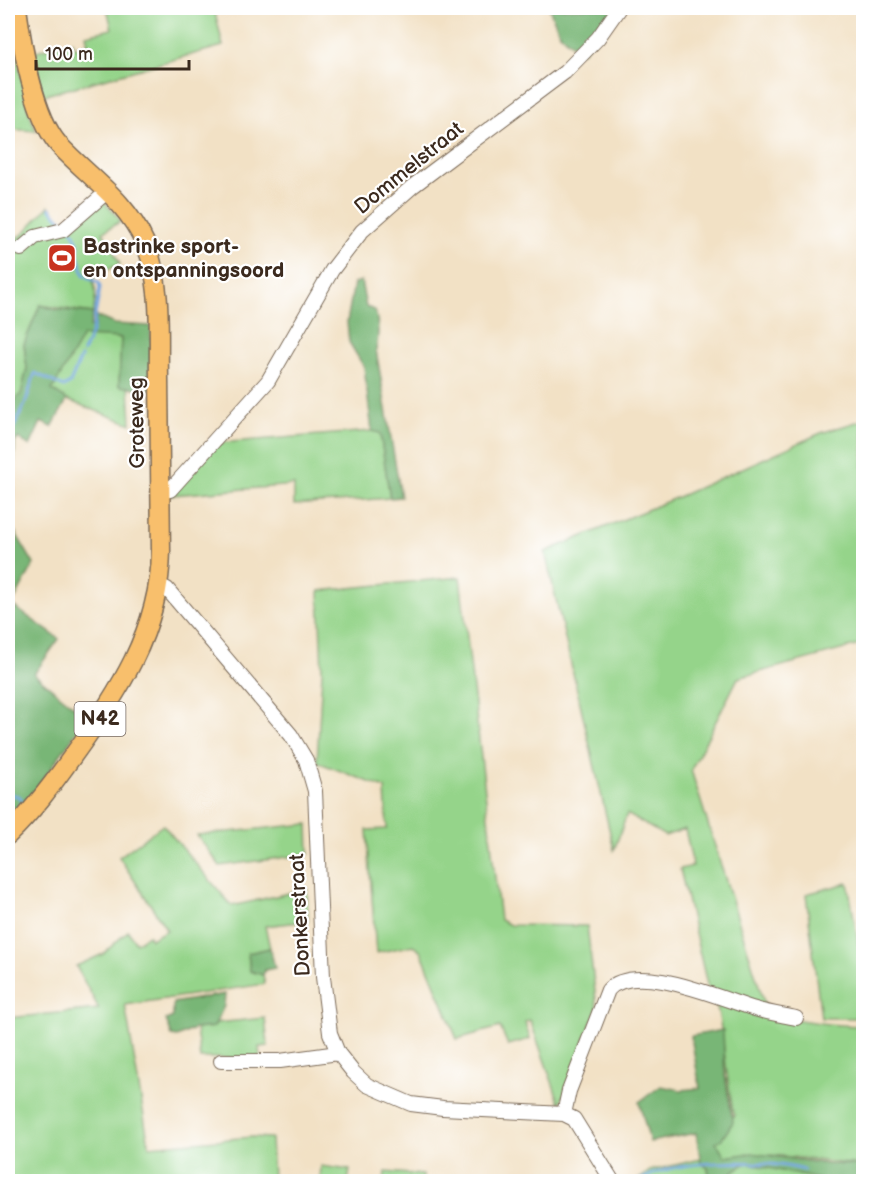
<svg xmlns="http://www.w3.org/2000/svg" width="871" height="1189" font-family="'Balsamiq Sans',sans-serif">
  <rect width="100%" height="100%" fill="#fff"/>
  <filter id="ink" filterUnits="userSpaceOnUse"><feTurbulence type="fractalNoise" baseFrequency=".0167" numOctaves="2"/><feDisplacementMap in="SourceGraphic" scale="12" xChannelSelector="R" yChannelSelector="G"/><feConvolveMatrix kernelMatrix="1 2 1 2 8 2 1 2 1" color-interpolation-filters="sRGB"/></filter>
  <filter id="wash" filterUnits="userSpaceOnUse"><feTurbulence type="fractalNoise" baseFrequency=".008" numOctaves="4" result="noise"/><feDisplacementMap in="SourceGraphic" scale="24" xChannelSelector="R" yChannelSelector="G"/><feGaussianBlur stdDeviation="1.35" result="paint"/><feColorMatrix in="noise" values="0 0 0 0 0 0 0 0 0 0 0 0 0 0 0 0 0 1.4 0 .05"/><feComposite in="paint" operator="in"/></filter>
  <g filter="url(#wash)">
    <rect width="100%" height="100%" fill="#f2e1c5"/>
    <path fill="#95d48a" stroke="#687f54" stroke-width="1.5" d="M107 8H214L223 46 42 96 32 52 72 42 74 48 88 44 86 35 112 29Z
      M8 9 28 109 36 131 8 129Z
      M98 195 121 221 103 232 120 264 91 278C98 288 95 302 93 313L40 305 24 344 27 368 21 395 8 408V229L19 238 49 206 64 224Z
      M102 335 121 338 119 385 129 387 131 424 67 400 52 390 83 336Z
      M863 420V644L738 678 691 770 766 1008 708 989 680 869 693 866 685 829 665 836 627 814 614 850 545 552 685 494 821 433Z
      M372 431 380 433 390 498 294 505V485L171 495 217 443Z
      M460 577 500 920 510 925 587 926 597 1008 560 1104 530 1020 525 1022 530 1039 508 1045 500 1027 457 1039 421 951 413 945 376 953 367 830 387 829 385 788 317 762 322 672 319 591Z
      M308 824 309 854 220 866 197 835Z
      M163 825 232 906 307 889 308 921 265 926 270 948 248 953 250 971 263 975 265 984 125 1005 149 1146 252 1137 271 1138 273 1179 320 1180 321 1166 350 1170 348 1181 8 1182V1018L99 1009 76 966 103 954 128 931 136 943 148 935 151 939 167 930 119 857Z
      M848 883 863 971V1018H821L806 894Z
      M715 998C764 1015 812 1025 863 1026V1165C816 1163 772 1149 725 1157L715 1142 734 1115C725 1076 725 1037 715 998Z
      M265 1018 268 1046 259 1047 260 1058H200L196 1029 214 1027 216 1023Z
      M701 1159V1163L708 1168 710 1179 715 1181 635 1182 650 1171Z
      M747 1163 826 1181H831L717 1182C729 1176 735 1168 747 1163Z
      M385 1172 423 1175V1181H384Z"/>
    <path fill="#78b676" stroke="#5a704a" stroke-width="1.5" d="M549 8H617L582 53 560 34Z
      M361 281 366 307 375 310C379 324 379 336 376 350L401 497 390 498 380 433 372 431 364 367 349 342 347 322 354 283Z
      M40 305 53 309 93 313 90 327H94L96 316 114 324 151 326 150 390 119 386 121 338 83 336 52 390 67 400 52 427 41 422 30 446 18 438 15 443 12 527 34 564 12 605 59 639 34 674 87 717 35 791 8 823V408L21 394 27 368 24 344Z
      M270 948 275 968 265 970 263 975 250 971 248 953Z
      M225 994 224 1006 214 1027 194 1029 177 1037 172 1036 166 1020 173 1017V1003Z
      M723 1030 725 1075 733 1122 722 1139 716 1142 725 1157 752 1153 828 1164 863 1165V1181H826L747 1163C734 1168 728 1178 715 1181L710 1179 708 1168 701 1163 696 1133 650 1142 639 1102 661 1086 681 1090 700 1088 691 1036Z"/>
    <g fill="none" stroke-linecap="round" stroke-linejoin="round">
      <path stroke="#71a5de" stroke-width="3" d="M50 208 63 222
        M72 230 78 243V250
        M77 253 84 275 99 283 100 288 92 332 83 352
        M8 439 25 404 35 373 64 387 70 383 81 357
        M8 793 20 797 23 802 8 819
        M638 1182C672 1158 764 1159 804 1170"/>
    </g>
  </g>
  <g filter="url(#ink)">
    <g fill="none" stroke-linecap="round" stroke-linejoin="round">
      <g stroke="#7b6a58" stroke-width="16">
        <path id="minor" d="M21 249 35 237 63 230 109 190
          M160 491 170 490 268 381 332 270 362 231 413 186 565 72 598 38 619 8
          M159 585 167 589 291 735 306 760 315 791 323 977 330 1033 338 1053 353 1072 367 1085 411 1104 443 1108 564 1114 574 1119 613 1182
          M221 1061H280L338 1053
          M564 1114 569 1091 608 990C635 960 721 999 755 1009 768 1013 782 1015 796 1018"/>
      </g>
      <g stroke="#7b6a58" stroke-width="21">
        <path id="major" d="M8 835C32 812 52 785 72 757 117 695 160 631 161 551 160 493 160 435 159 378 158 335 163 284 145 243 126 200 90 178 59 145 34 117 22 45 17 8"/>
      </g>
      <use href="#minor" stroke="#fff" stroke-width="14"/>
      <use href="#major" stroke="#f8bf6c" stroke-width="18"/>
    </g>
  </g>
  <defs>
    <g id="stadium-square" transform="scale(1.5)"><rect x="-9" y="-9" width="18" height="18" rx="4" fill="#c8321e" stroke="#fff"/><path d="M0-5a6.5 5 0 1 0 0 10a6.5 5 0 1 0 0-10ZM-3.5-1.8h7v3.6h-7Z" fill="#fff"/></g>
  </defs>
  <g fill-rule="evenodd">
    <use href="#stadium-square" x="62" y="258"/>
  </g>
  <g text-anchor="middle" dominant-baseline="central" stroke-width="4.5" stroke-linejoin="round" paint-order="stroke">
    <rect fill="#fff" stroke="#766a62" stroke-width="1.5" x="74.5" y="702" width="51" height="34" rx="4.5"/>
    <g font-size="20" font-weight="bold" fill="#3b2a1e">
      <text x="100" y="719">N42</text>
    </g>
    <g font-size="21" fill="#3b2a1e" stroke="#fff">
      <text transform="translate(409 168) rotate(-39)">Dommelstraat</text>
      <text transform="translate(137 423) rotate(-91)">Groteweg</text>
      <text transform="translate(300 915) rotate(-93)">Donkerstraat</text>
    </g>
    <g font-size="21" font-weight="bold" fill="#3b2a1e" stroke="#fff" text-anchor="start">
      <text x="83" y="246">Bastrinke sport-<tspan x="83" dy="24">en ontspanningsoord</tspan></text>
    </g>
  </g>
  <rect width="871" height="1189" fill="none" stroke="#fff" stroke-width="30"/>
  <path d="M36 60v9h153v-9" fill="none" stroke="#3b2a1e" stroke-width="3"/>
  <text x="45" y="60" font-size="18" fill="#3b2a1e" stroke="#ffffff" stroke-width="4.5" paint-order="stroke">100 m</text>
</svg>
